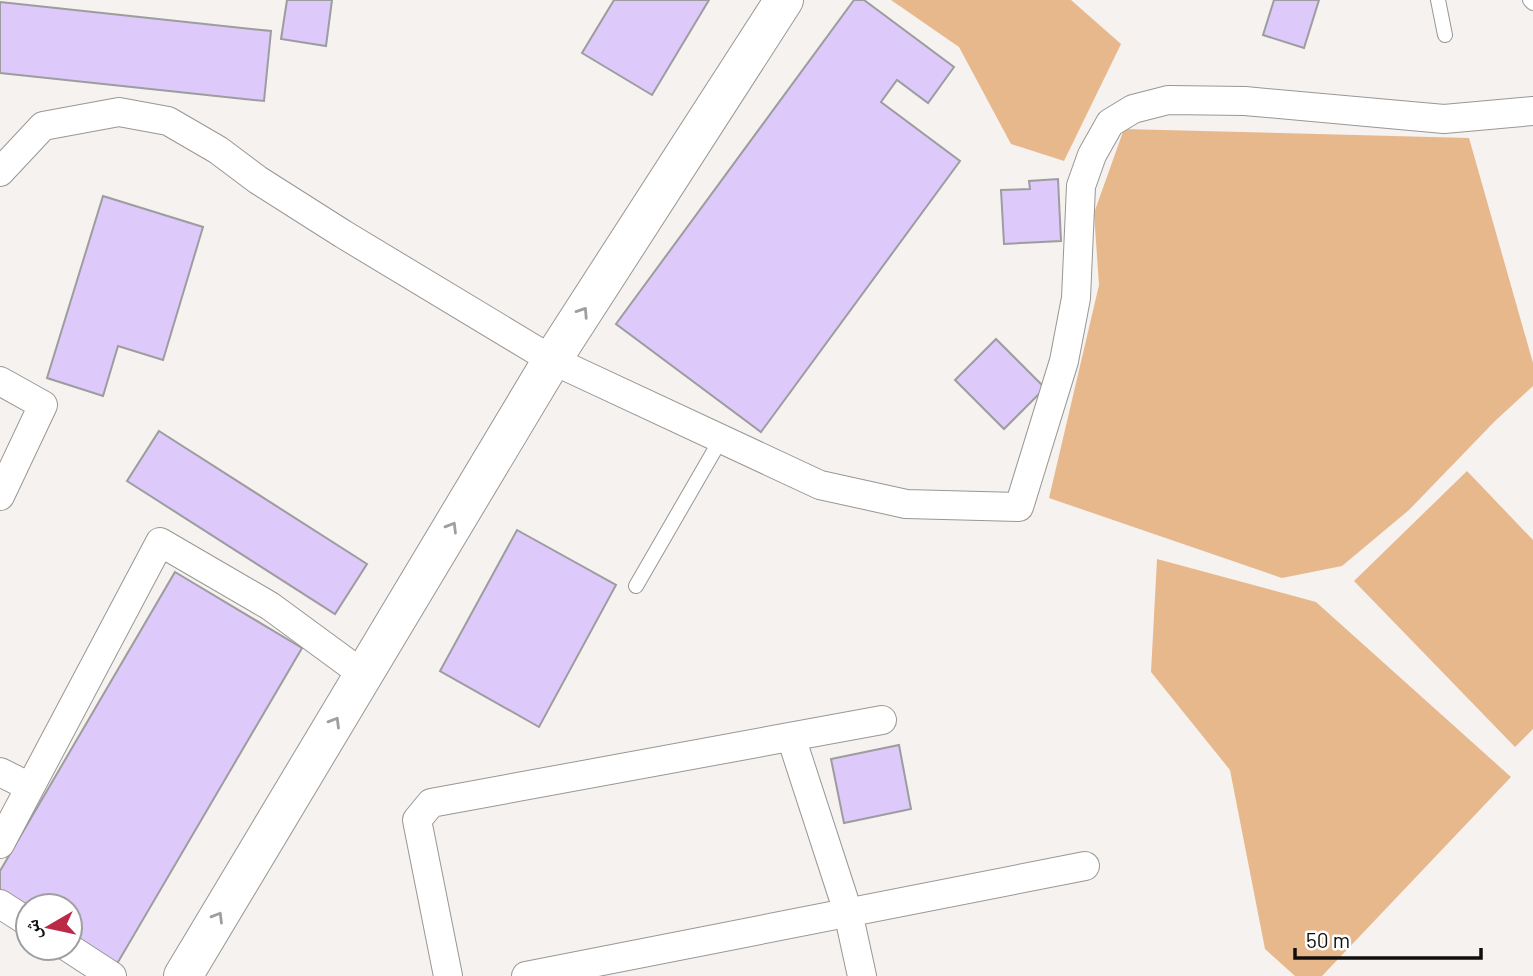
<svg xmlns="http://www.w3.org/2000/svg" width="1533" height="976" font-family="Barlow,'Noto Naskh Arabic',sans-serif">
  <rect width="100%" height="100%" fill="#f5f2ef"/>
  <path fill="#e8b88d" d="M891 0H1071L1121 44 1064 161 1011 144 959 47Z
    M1124 129 1469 138 1533 363V386L1495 421 1409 510 1342 566 1282 578 1049 498 1099 285 1094 213Z
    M1467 471 1533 540V729L1515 747 1354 581Z
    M1157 559 1316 602 1511 777 1322 976H1295L1265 949 1230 770 1151 672Z"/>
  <path fill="#ddc9fa" stroke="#9d9c9f" stroke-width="2" d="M287 0H332L326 46 281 39Z
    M614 0H709L652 95 582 53Z
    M854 0H864L954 67 928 103 897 80 881 102 960 161 761 432 616 324Z
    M1274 0H1319L1304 48 1263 35Z
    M0 2 271 31 264 101 0 73Z
    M1058 179 1061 241 1004 244 1001 190 1030 189 1029 181Z
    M103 196 203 227 163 360 118 346 103 396 47 378Z
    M996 339 1045 388 1004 429 955 380Z
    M159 431 367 564 335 614 127 481Z
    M517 530 616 585 539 727 440 671Z
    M175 572 302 648 114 969 70 943V906H28L0 901V871Z
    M899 745 911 809 844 823 831 759Z"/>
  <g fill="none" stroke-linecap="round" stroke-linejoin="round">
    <g stroke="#999794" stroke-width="16">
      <path id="lane" d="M1438 0 1445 35
        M1530 0 1533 3
        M636 586 721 439"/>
    </g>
    <g stroke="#999794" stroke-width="30">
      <path id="street" d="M0 172 43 126 119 112 168 121 218 150 258 180 343 234 552 360 820 485 906 504 1019 507 1064 361 1076 298 1081 186 1092 155 1110 123 1133 109 1168 100 1245 101 1444 119 1533 111
        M0 381 43 405 0 496
        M791 737 848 912 862 976
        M0 772 30 787
        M0 844 160 542 270 606 364 675
        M0 904 28 922
        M69 948 112 976
        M448 976 417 820 431 803 882 720
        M526 976 1085 866"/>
    </g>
    <g stroke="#999794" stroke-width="40">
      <path id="secondary" d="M183 976 552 360 784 0"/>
    </g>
    <use href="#lane" stroke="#fff" stroke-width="14"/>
    <use href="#street" stroke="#fff" stroke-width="28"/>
    <use href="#secondary" stroke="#fff" stroke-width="38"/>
  </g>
  <defs><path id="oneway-chevron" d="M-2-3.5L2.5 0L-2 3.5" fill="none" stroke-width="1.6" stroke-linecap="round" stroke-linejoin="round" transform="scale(1.75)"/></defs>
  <g stroke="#9f9f9f">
    <use href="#oneway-chevron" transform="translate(583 312) rotate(-57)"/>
    <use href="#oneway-chevron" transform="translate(452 527) rotate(-59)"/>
    <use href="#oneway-chevron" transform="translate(335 722) rotate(-59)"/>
    <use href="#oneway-chevron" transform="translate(218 917) rotate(-59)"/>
  </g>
  <g transform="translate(49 927) rotate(261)"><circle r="33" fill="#ffffff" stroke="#9f9f9f" stroke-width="2"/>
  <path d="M0-5L12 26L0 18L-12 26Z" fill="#bb2a47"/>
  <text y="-10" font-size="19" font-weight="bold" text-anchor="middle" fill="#100f0e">ش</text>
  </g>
  <path d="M1295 948v10h186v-10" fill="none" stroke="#100f0e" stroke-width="3.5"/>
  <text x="1306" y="948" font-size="21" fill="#100f0e" stroke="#ffffff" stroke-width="5" paint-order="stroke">50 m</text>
</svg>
